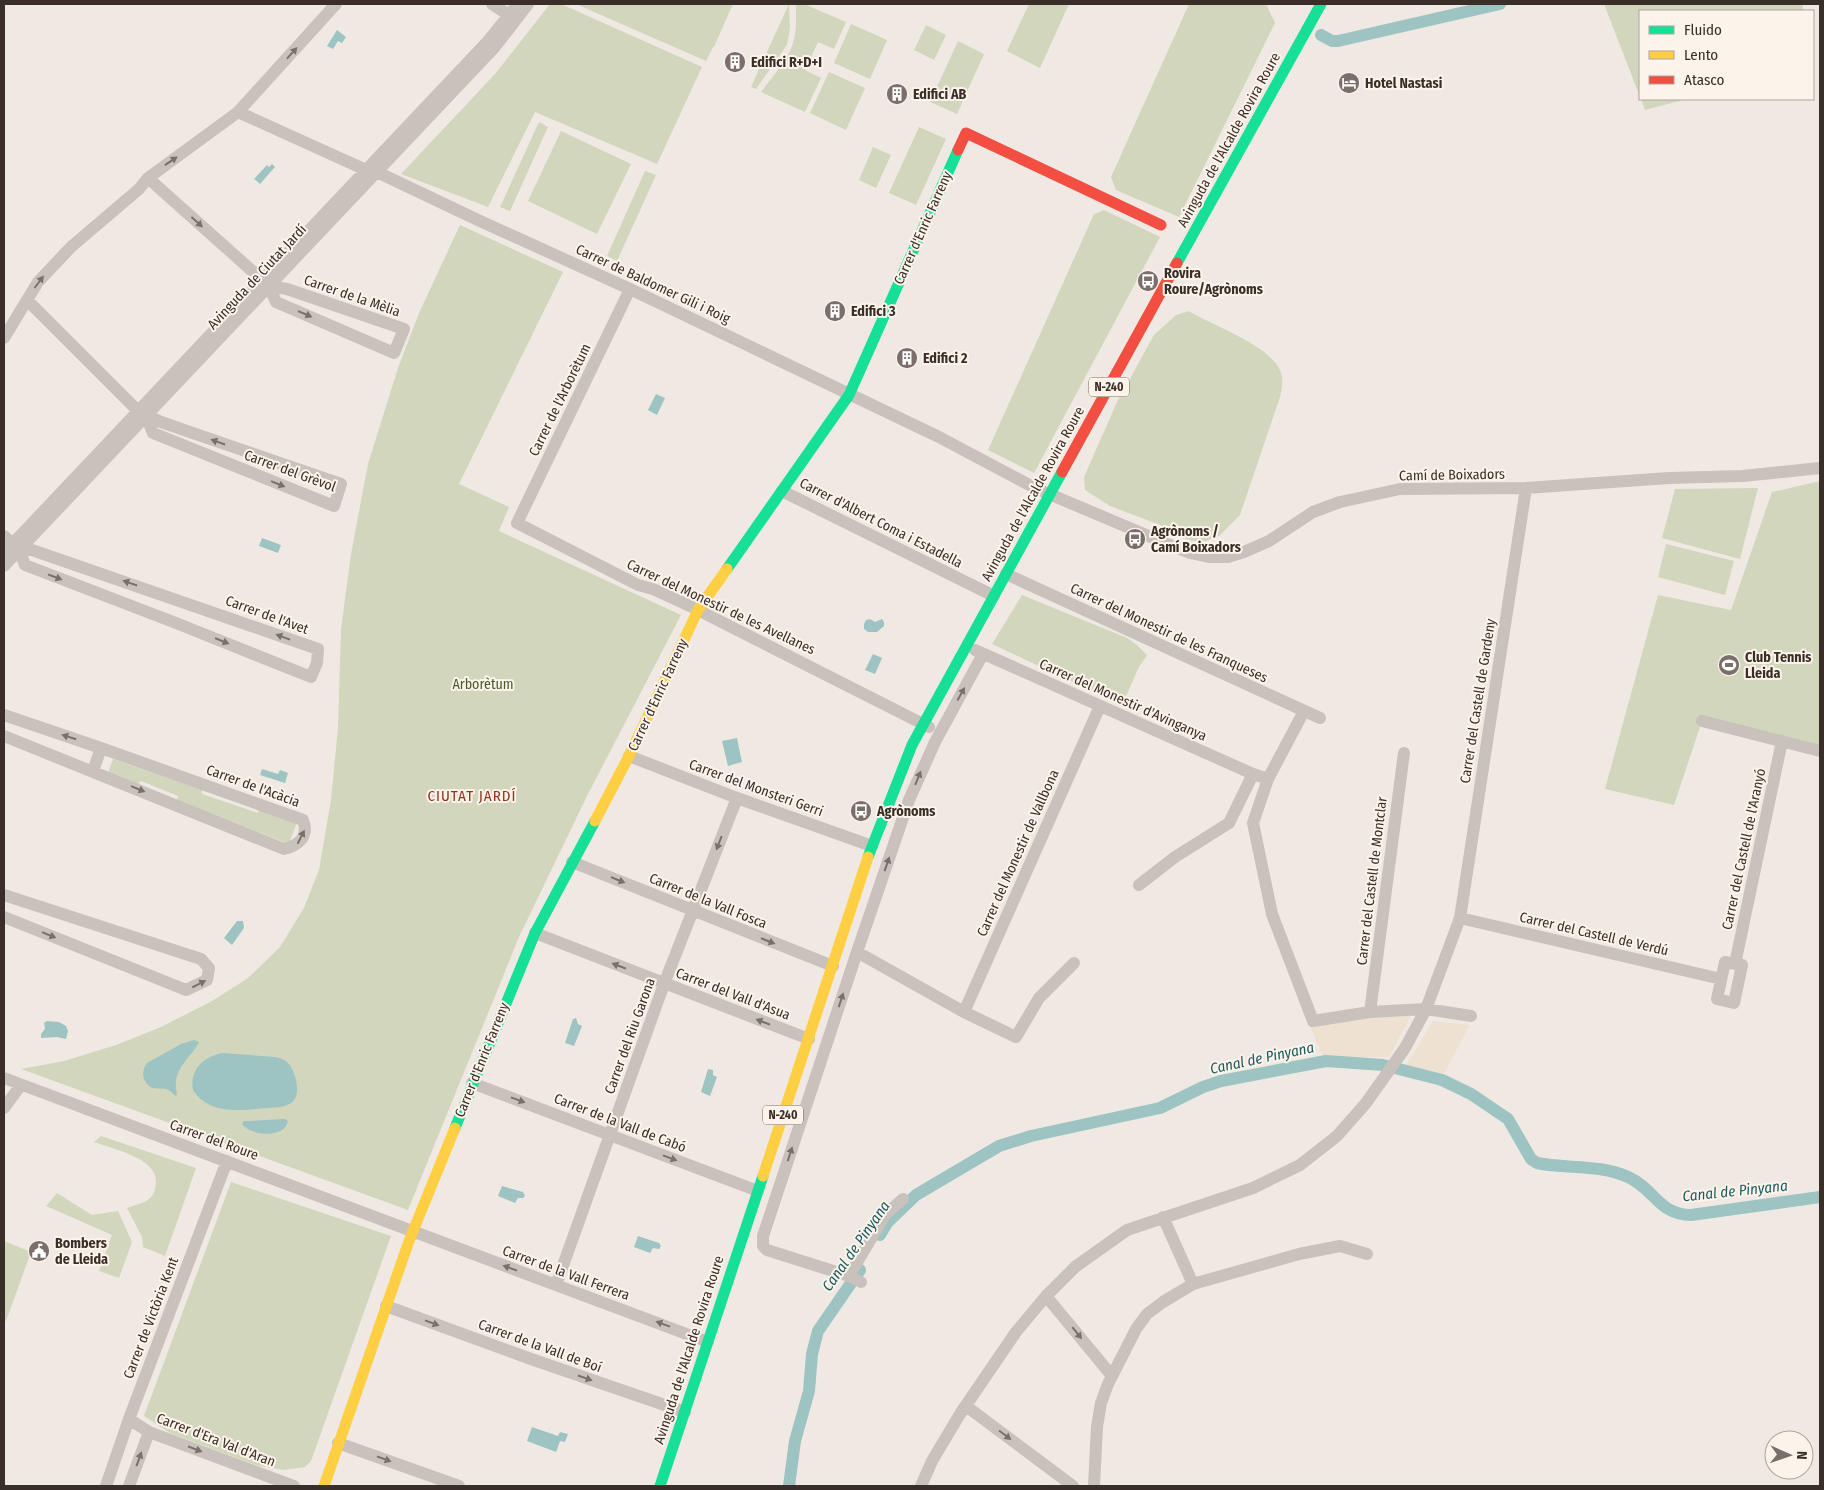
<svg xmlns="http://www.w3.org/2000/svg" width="1824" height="1490" font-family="'Fira Sans Condensed',sans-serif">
  <rect width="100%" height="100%" fill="#f0e9e3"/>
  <path fill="#d1d6bc" d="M550 4H561L702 67 657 164 535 112 488 207 401 174 495 74Z
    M576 4H733L714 47H713L706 61Z
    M789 4 790 28 787 45 756 89 751 87Z
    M796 4H804L846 22 834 49 818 42 805 70 821 78 805 112 761 92C772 77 788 60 793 43 797 30 796 17 796 4Z
    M1029 4H1069L1040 68 1007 51Z
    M1189 4H1266L1275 23 1179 217 1116 190 1111 177Z
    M1604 4H1802L1804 11H1640V97Z
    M851 24 887 40 870 79 834 63Z
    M926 25 946 35 934 60 914 50Z
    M958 41 984 54 957 114 930 102Z
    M829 72 865 88 846 130 810 113Z
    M1641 99H1687L1645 110Z
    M539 122 548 127 510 211 500 207Z
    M919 127 946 139 916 205 889 193Z
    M561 131 631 164 597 234 528 201Z
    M873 147 891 155 876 188 859 180Z
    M645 171 656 175 617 261 607 256Z
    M1104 210 1160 237 1034 473 988 450 1094 214Z
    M460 225 563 272 459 484 509 507 499 531 681 615 587 796 519 937 408 1210 21 1069 64 1061 116 1045 161 1027 212 1001 248 978 280 947 304 908 319 870 331 800 338 728 341 629 351 554 368 464 398 368 419 313Z
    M1189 311C1213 326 1268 344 1280 370 1284 379 1282 388 1280 397L1240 515 1219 536 1206 541H1193L1180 537 1168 528 1110 506 1085 490 1084 477 1117 402 1154 335 1176 315Z
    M1820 481V751L1702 721 1674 805 1605 789 1658 595 1731 610 1772 492Z
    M1758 488 1740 559 1662 538 1675 489Z
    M1666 544 1734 561 1725 595 1658 577Z
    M1022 595 1127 638 1137 645 1147 655 1139 667 1122 705 992 644Z
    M113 759 202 790V794L258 813 259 809 297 822 289 844 177 800 178 796 141 781 138 785 108 773Z
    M101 1136 196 1168 165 1256 143 1247 142 1237 127 1208C142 1202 155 1203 156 1182 157 1158 113 1149 94 1142Z
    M231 1182 391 1236 311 1461 305 1467 283 1470 259 1466 170 1433 144 1416Z
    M57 1193 92 1215 118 1211 132 1242 119 1278 99 1271 112 1235 46 1206Z
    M4 1241 31 1252 6 1321 4 1320Z"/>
  <path fill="#efe1d1" d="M1411 1016 1389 1057H1323L1310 1026 1361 1018Z
    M1433 1021 1470 1025 1442 1077 1406 1066Z"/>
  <path fill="#9dc3c3" d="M337 30 346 37 342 43 338 41 333 49 327 46Z
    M272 164 275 167 260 184 254 179 267 165 269 167Z
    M656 394 665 398 657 415 648 410Z
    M262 538 281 545 278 553 259 546Z
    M870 619 875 622 882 619 884 622V626L877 632H868L864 629V624L866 620Z
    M873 654 882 658 875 674 865 670Z
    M737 738 742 762 728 766 722 741Z
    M262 769 278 774 280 770 288 773 285 783 260 775Z
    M237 921H243L244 928 232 945 224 938Z
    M576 1018 578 1024 582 1026 574 1046 565 1043 573 1019Z
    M47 1021 59 1022 66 1026 68 1031 66 1039 57 1037 41 1038V1034L45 1029 44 1023Z
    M194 1040 199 1042C189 1061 171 1069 177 1094L176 1096C173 1094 170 1090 166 1089 162 1088 158 1089 153 1088 143 1084 140 1072 147 1063L181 1044Z
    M223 1053 275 1057C281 1058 285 1060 289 1064 296 1073 302 1096 291 1103 284 1108 275 1107 268 1108 242 1110 210 1116 193 1090 189 1070 204 1056 223 1053Z
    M708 1069 713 1070V1075L717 1077 710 1096 701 1092Z
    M284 1119 288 1121C285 1139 251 1136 242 1124L244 1121H250Z
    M502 1186 523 1192 525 1196 523 1198H518L515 1203 498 1196Z
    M638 1236 659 1243 661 1246 659 1249 653 1248 650 1253 634 1247Z
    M532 1427 558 1436 560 1432 568 1434 565 1442 560 1441 556 1452 527 1441Z"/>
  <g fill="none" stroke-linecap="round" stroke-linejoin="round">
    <path stroke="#9dc3c3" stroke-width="12" d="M1321 35 1332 41H1338L1500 4
      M880 1235 887 1223 916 1195 999 1146 1031 1136 1160 1108 1203 1087 1221 1081 1326 1061 1383 1065 1442 1080 1471 1094 1508 1119 1531 1159 1537 1163C1566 1169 1600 1164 1628 1177 1655 1189 1659 1215 1691 1215L1820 1197
      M789 1486 795 1441 809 1391 812 1354 818 1331 860 1270"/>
    <path stroke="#c9c1bb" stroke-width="12" d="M492 4 515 19
      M238 112 366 170 377 172 480 221 630 289 939 437 1035 488 1165 543 1190 553 1209 557H1228L1244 552 1269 541 1313 512 1340 502 1400 489 1526 488 1669 478 1743 476 1820 468
      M148 178 269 286 287 289 404 329 394 353 276 302 269 286
      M630 289 517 523 638 585 653 589 690 606 929 727
      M27 300 138 411 161 422 341 484 334 506 153 433 146 416
      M4 338 38 282 71 247 139 189 148 178 238 112 336 4
      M782 491 994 596
      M4 536 19 550 25 565 176 623 311 677 317 663 318 649 32 550H19
      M4 553 488 41 518 4
      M4 566 494 48 528 4
      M1006 574 1320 718
      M975 650 1253 774 1268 779
      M1304 711 1268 779 1253 823 1272 914 1313 1021 1370 1012 1426 1009 1471 1016
      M4 715 101 748 303 820C309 836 300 845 284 849L4 736
      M1702 721 1820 751
      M629 756 737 798 872 846
      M93 771 101 748
      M572 862 833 966
      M1139 885 1175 857 1229 823 1253 774
      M4 895 201 959 209 968 207 980 186 990 4 917
      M1460 918 1721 979
      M535 933 809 1039
      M857 952 964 1012 1016 1037 1039 998 1074 963
      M1725 962 1742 965 1734 1003 1717 999Z
      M1735 964 1782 741
      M964 1012 1100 706
      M1370 1012 1404 753
      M4 1078 708 1342
      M472 1083 758 1191
      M4 1108 21 1085
      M1163 1217 1193 1284
      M849 1276 885 1215 903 1199
      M861 1282 849 1276 767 1250 763 1246V1236L857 952 909 800 935 742 983 654
      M556 1285 664 984 737 798
      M1046 1296 1112 1376
      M386 1306 531 1359 685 1412
      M966 1406 1073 1486
      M129 1419 149 1432 294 1486
      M338 1443 459 1486
      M106 1486 129 1419 227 1161
      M129 1486 149 1432
      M921 1486 932 1461 960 1414 1016 1332 1046 1296 1075 1267 1127 1230 1253 1188 1300 1165 1337 1136 1366 1103 1405 1048 1426 1009 1460 918 1526 488
      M1094 1486 1097 1427 1101 1403 1108 1384 1136 1329 1147 1314 1163 1302 1193 1284 1299 1254 1340 1246 1367 1254"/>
    <path stroke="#16e098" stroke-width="11" d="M1177 263 1321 4
      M727 569 849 395 958 150
      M868 857 912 745 1062 472
      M455 1128 535 933 595 821
      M660 1486 763 1176"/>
    <path stroke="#ffcf43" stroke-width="11" d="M595 821 629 756 698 610 727 569
      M763 1176 868 857
      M324 1486 409 1241 455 1128"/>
    <path stroke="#f24e42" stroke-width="11" d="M958 150 966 133 1161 225
      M1062 472 1177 263"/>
  </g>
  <defs><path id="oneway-solid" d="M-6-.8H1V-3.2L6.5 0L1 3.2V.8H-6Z" transform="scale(1.25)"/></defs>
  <g fill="#7a706b">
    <use href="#oneway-solid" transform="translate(292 53) rotate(-48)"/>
    <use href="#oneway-solid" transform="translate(171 161) rotate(-34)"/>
    <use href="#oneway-solid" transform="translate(197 222) rotate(42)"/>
    <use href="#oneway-solid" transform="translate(39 282) rotate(-53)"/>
    <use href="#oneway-solid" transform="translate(305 314) rotate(23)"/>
    <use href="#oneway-solid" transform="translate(218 442) rotate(-161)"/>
    <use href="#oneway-solid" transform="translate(278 484) rotate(22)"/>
    <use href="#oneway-solid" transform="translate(55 577) rotate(21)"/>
    <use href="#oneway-solid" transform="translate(130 583) rotate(-161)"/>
    <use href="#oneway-solid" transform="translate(283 637) rotate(-160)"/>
    <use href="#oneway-solid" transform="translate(222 641) rotate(22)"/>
    <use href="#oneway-solid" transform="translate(961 694) rotate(-61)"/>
    <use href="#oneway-solid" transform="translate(69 737) rotate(-162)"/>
    <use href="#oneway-solid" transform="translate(918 778) rotate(-68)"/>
    <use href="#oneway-solid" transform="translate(138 789) rotate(22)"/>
    <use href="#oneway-solid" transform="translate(301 837) rotate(-63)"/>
    <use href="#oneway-solid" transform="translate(719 843) rotate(111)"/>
    <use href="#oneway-solid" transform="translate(887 864) rotate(-71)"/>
    <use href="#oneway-solid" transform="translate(618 880) rotate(22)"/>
    <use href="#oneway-solid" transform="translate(49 935) rotate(22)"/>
    <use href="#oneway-solid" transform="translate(768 941) rotate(22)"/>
    <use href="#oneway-solid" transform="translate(619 966) rotate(-159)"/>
    <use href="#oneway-solid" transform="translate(199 984) rotate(-27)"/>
    <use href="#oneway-solid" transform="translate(841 1000) rotate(-72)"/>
    <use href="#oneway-solid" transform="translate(763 1022) rotate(-159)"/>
    <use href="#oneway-solid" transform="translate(518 1100) rotate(20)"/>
    <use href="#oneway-solid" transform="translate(790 1154) rotate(-72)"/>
    <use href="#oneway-solid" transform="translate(670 1158) rotate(20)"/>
    <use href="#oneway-solid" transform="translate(510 1268) rotate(-160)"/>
    <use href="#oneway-solid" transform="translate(432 1323) rotate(20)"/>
    <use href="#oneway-solid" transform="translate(663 1324) rotate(-160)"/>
    <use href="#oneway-solid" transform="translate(1077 1333) rotate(51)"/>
    <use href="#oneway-solid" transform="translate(585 1378) rotate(19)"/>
    <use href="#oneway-solid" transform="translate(1005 1435) rotate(37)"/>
    <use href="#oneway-solid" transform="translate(195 1449) rotate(21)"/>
    <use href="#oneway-solid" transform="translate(139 1459) rotate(-70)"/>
    <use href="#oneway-solid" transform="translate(384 1459) rotate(20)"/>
  </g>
  <defs>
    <g id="building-disc" transform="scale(1.125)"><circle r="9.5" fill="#7a6f6a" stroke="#fcf3eb"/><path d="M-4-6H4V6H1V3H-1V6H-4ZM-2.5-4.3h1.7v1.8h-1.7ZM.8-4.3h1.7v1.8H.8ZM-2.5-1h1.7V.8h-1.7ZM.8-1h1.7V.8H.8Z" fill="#fff"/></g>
    <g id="hotel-disc" transform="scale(1.125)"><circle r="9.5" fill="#7a6f6a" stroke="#fcf3eb"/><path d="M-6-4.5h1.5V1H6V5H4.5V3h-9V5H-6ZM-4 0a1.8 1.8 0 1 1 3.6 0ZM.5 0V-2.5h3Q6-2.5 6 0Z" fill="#fff"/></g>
    <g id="bus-disc" transform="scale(1.125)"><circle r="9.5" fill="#7a6f6a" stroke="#fcf3eb"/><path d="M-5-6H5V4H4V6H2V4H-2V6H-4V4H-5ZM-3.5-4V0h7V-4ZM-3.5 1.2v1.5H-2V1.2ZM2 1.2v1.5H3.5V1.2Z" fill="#fff"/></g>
    <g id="stadium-disc" transform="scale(1.125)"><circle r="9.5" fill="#7a6f6a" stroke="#fcf3eb"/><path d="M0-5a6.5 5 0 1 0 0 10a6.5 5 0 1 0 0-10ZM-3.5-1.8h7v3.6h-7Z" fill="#fff"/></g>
    <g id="civic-disc" transform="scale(1.125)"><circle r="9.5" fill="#7a6f6a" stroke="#fcf3eb"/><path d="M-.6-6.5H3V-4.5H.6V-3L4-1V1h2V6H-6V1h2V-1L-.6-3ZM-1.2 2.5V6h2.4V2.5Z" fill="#fff"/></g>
  </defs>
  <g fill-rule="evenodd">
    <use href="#building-disc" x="735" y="62"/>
    <use href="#hotel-disc" x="1349" y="83"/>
    <use href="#building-disc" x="897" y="94"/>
    <use href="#bus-disc" x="1148" y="281"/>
    <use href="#building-disc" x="835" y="311"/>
    <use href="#building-disc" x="907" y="358"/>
    <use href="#bus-disc" x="1135" y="539"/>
    <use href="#stadium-disc" x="1729" y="665"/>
    <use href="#bus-disc" x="861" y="811"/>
    <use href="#civic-disc" x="39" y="1251"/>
  </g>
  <g text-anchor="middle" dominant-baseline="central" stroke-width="4" stroke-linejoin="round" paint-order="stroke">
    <g fill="#fcf3eb" stroke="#746963" stroke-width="1">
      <rect x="1089" y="377.5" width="40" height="19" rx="4"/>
      <rect x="763" y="1105.5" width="40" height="19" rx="4"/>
    </g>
    <g font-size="12" font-weight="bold" fill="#3a2e29">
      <text x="1109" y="387">N-240</text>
      <text x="783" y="1115">N-240</text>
    </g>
    <g font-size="14" font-weight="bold" fill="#3a2e29" stroke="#fcf3eb" text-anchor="start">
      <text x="751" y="62">Edifici R+D+I</text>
      <text x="1365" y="83">Hotel Nastasi</text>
      <text x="913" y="94">Edifici AB</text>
      <text x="1164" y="273">Rovira<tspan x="1164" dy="16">Roure/Agrònoms</tspan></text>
      <text x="851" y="311">Edifici 3</text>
      <text x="923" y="358">Edifici 2</text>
      <text x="1151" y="531">Agrònoms /<tspan x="1151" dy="16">Camí Boixadors</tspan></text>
      <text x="1745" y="657">Club Tennis<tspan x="1745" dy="16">Lleida</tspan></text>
      <text x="877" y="811">Agrònoms</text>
      <text x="55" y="1243">Bombers<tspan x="55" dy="16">de Lleida</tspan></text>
    </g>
    <g font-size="14" fill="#3a2e29" stroke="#fcf3eb">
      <text transform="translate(1229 140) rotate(-61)">Avinguda de l'Alcalde Rovira Roure</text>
      <text transform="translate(923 228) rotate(-66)">Carrer d'Enric Farreny</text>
      <text transform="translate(257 277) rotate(-47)">Avinguda de Ciutat Jardí</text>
      <text transform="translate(653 284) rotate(25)">Carrer de Baldomer Gili i Roig</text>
      <text transform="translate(352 296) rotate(19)">Carrer de la Mèlia</text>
      <text transform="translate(560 400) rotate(-64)">Carrer de l'Arborètum</text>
      <text transform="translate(290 471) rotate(20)">Carrer del Grèvol</text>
      <text transform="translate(1452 475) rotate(-1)">Camí de Boixadors</text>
      <text transform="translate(1033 494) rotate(-61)">Avinguda de l'Alcalde Rovira Roure</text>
      <text transform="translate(881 523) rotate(27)">Carrer d'Albert Coma i Estadella</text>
      <text transform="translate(721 607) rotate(25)">Carrer del Monestir de les Avellanes</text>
      <text transform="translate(267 615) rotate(20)">Carrer de l'Avet</text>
      <text transform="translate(1169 633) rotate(25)">Carrer del Monestir de les Franqueses</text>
      <text transform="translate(658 695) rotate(-65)">Carrer d'Enric Farreny</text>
      <text transform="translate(1123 700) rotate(24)">Carrer del Monestir d'Avinganya</text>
      <text transform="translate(1478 701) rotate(-81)">Carrer del Castell de Gardeny</text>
      <text transform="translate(253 786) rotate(20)">Carrer de l'Acàcia</text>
      <text transform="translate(756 788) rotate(20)">Carrer del Monsteri Gerri</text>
      <text transform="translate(1744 849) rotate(-78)">Carrer del Castell de l'Aranyó</text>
      <text transform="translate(1018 853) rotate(-66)">Carrer del Monestir de Vallbona</text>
      <text transform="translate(1372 881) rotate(-83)">Carrer del Castell de Montclar</text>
      <text transform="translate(708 901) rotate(22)">Carrer de la Vall Fosca</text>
      <text transform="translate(1594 934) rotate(13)">Carrer del Castell de Verdú</text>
      <text transform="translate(733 994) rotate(21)">Carrer del Vall d'Asua</text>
      <text transform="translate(630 1036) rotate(-70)">Carrer del Riu Garona</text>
      <text transform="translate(482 1060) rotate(-68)">Carrer d'Enric Farreny</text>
      <text transform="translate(620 1123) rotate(21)">Carrer de la Vall de Cabó</text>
      <text transform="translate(214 1140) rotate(20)">Carrer del Roure</text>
      <text transform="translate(566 1273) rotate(20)">Carrer de la Vall Ferrera</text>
      <text transform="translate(151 1318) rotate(-69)">Carrer de Victòria Kent</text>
      <text transform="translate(540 1346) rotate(20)">Carrer de la Vall de Boí</text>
      <text transform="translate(689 1350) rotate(-72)">Avinguda de l'Alcalde Rovira Roure</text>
      <text transform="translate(216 1440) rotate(21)">Carrer d'Era Val d'Aran</text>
    </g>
    <g font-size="14" fill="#4a5b2a" stroke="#fcf3eb">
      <text x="483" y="684">Arborètum</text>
    </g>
    <g font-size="15" letter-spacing="1" fill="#91341a" stroke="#fcf3eb">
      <text x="472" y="796">CIUTAT JARDÍ</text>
    </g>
    <g font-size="15" font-style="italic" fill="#1a5d60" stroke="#fcf3eb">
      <text transform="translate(1262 1058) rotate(-12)">Canal de Pinyana</text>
      <text transform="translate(1735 1191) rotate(-6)">Canal de Pinyana</text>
      <text transform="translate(856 1246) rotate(-55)">Canal de Pinyana</text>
    </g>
  </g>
  <rect width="1824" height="1490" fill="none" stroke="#3a2e29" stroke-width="10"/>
  <rect x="1639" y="10" width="175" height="90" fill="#fcf3eb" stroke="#aea49d"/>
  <rect x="1649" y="26" width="25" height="8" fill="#16e098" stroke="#aea49d"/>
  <text x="1684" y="35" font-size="15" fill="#3a2e29">Fluido</text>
  <rect x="1649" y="51" width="25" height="8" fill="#ffcf43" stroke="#aea49d"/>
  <text x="1684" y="60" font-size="15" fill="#3a2e29">Lento</text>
  <rect x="1649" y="76" width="25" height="8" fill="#f24e42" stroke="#aea49d"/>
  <text x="1684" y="85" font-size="15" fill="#3a2e29">Atasco</text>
  <g transform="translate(1789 1455) rotate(92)"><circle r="24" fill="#fcf3eb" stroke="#aea49d"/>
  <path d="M0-4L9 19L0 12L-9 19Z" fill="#7a6f6a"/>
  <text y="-8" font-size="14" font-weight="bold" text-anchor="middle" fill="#3a2e29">N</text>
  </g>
</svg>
